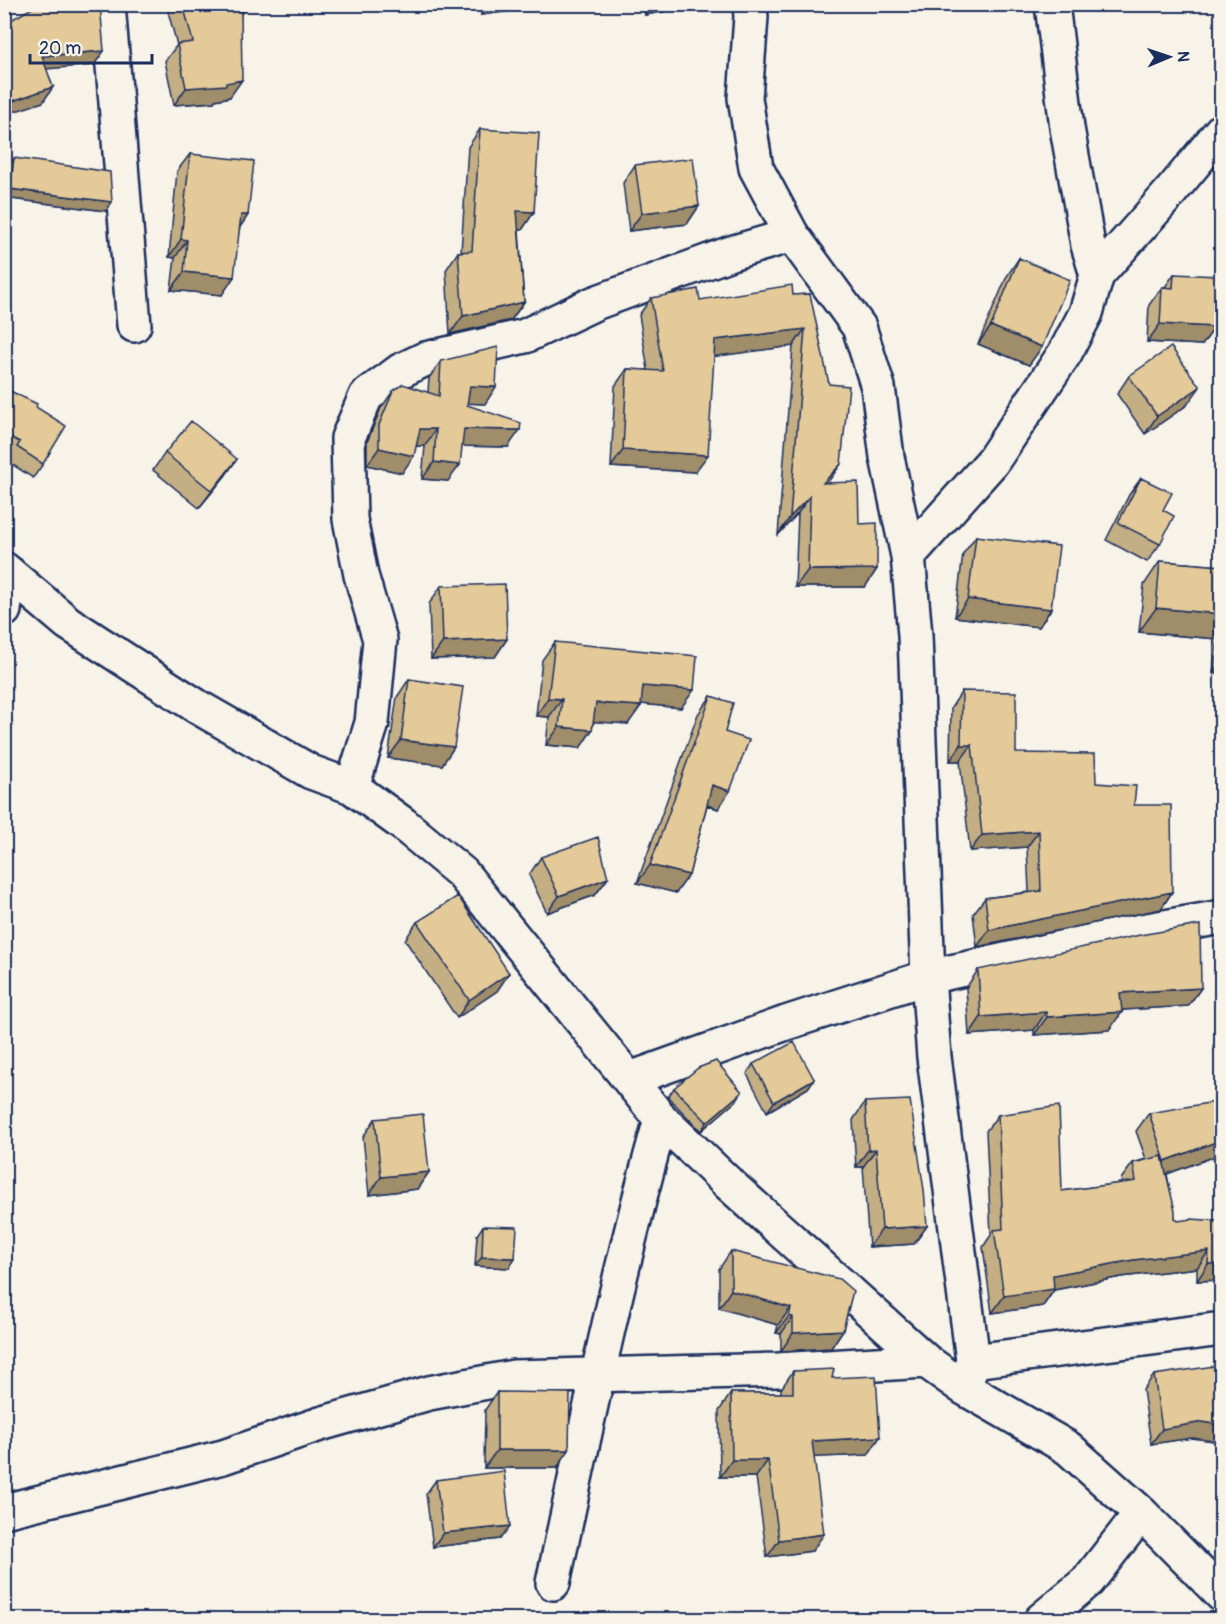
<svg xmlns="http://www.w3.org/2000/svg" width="1226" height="1624" font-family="Pangolin,sans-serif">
  <rect width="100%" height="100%" fill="#f7f3e8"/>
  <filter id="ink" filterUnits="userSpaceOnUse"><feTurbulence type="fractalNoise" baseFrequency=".0167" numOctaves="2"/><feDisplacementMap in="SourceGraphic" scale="12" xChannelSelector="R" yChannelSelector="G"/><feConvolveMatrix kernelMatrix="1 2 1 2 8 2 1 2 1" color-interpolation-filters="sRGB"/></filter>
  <g filter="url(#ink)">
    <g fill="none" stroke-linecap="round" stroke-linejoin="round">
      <g stroke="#1b2f5e" stroke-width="38">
        <path id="minor" d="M108 4 134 325
          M750 4 751 17 745 98 756 168 792 235 859 327 878 387 887 457 908 556 915 635 928 977 934 1057 973 1361 964 1388
          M1097 275 1169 194 1222 130
          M908 556 992 462 1065 353 1086 313 1097 275 1088 245 1067 128 1052 4
          M4 569 68 623 198 707 311 772 352 787 403 824 462 873 661 1119 728 1183 926 1361 964 1388 1068 1448 1141 1513 1222 1595
          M4 610 9 573
          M352 787 372 723 380 640 361 575 350 519 348 438 366 396 400 371 425 359 525 336 595 303 731 253 792 235
          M630 1079 786 1023 928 977 1124 934 1222 917
          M973 1361 1222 1329
          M4 1511 223 1457 320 1424 429 1393 514 1377 778 1370 926 1361
          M553 1583C586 1427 618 1272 661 1119
          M1041 1620 1088 1581 1141 1513"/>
      </g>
      <use href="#minor" stroke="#f7f3e8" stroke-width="33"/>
    </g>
    <path fill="#c4ae84" stroke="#1b2f5e" stroke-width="1.5" d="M166 4H245L241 15 230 97 215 100 214 102 174 105 165 61 177 45Z
      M480 4H523L519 10 481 15Z
      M643 4H704L645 15Z
      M480 129 534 212 522 230H519L524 302 511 320 450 334 446 270 458 252H461L468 147Z
      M190 154 248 215 240 227 222 295 171 290 175 258 169 257 177 171Z
      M14 158 106 211 4 198 8 167Z
      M635 165 699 206 687 224 629 231 623 183Z
      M1019 258 1029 365 978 344 1007 276Z
      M1174 274 1215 327 1202 345 1147 342 1149 305 1162 287H1165Z
      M810 294 828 483 859 524 877 569 865 587H795L798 513 778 535 793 346 714 356 695 472 611 467 615 386 627 369 648 370 639 315 651 298 700 300Z
      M441 361 485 404 468 403 467 405 508 447 462 446 448 481 422 479 425 446H416L402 473 367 465V442L381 408 393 391 428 392 429 378Z
      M1129 376 1187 405 1145 434 1117 394Z
      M4 388 36 407 43 464 33 478 7 461 10 456 4 453Z
      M1221 403V431L1216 411Z
      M165 453 237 459 225 476 199 508 153 470Z
      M1141 478 1163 510 1160 544 1147 562 1106 540 1129 495Z
      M976 536 1051 609 1039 627 955 617 963 554Z
      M1160 561 1221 566V674L1213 673 1217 639 1139 632 1144 585Z
      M441 586 507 639 495 657 431 659 429 604Z
      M555 642 681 708 641 704 628 724 594 721 592 730 580 748 546 745 549 717 536 716 542 660Z
      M409 679 454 747 442 765 388 758 397 697Z
      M962 691 1016 753 1096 783 1134 805 1172 892 1161 909 977 947 973 914 985 898 1029 892 1027 847 970 851 960 761H950L951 708Z
      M711 696 725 732 718 809 707 805 689 875 676 893 637 883 698 714Z
      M541 857 608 878 595 895 547 913 529 875Z
      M417 922 509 973 497 991 457 1018 405 940Z
      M978 970 1201 988 1188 1006 1122 1010V1012L1109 1030 1034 1035V1030L969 1035 966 988Z
      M753 1064 814 1079 808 1088 767 1112 747 1074Z
      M674 1088 736 1101 701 1131 668 1097Z
      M865 1102 927 1226 914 1244 869 1247 863 1167H856L853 1120Z
      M1149 1113 1221 1154 1167 1174 1175 1218 1178 1221H1221V1280L1197 1281V1268L1121 1277 1054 1290 1043 1306 992 1313 983 1247 991 1235 986 1131 998 1115 1062 1191 1122 1183 1121 1179 1133 1163 1146 1159 1136 1131Z
      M375 1119 429 1172 417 1189 369 1195 363 1137Z
      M483 1226 509 1268 475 1266 477 1235Z
      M731 1251 843 1330 831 1348 781 1351V1334L776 1333 778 1325 719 1308V1269Z
      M793 1371 832 1378 868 1455 814 1457 812 1551 767 1557 756 1477H720L719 1411 731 1393H781V1389Z
      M1154 1375 1221 1381V1442L1192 1438 1151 1444 1143 1390Z
      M497 1392 557 1468H484L485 1410Z
      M436 1480 500 1539 433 1547 426 1494Z"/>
    <path fill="#a08d6b" stroke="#1b2f5e" stroke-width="1.5" d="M488 4H523L519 10 481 15Z
      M652 4H704L645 15Z
      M104 51 94 65 32 70 42 56Z
      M242 80 230 97 215 100 214 102 174 105 186 88Z
      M53 87 43 102 4 115V104Z
      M10 189 112 202 106 211 4 198Z
      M699 206 687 224 629 231 642 213Z
      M517 211 534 212 522 230 505 229Z
      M241 215H248L236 233Z
      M181 239 187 240 175 258 169 257Z
      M184 272 234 277 222 295 171 290Z
      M524 302 511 320 450 334 463 316Z
      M1160 324 1215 327 1202 345 1147 342Z
      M991 326 1042 347 1029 365 978 344Z
      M805 329 793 346 703 358 715 340Z
      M470 386 496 387 485 404 458 403Z
      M1200 387 1187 405 1145 434 1157 416Z
      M420 429H436L425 446H408Z
      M464 429 520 430 508 447 453 446Z
      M379 448 414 456 402 473 367 465Z
      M623 450 708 455 695 472 611 467Z
      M237 459 225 476 199 508 212 491Z
      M434 462 460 465 448 481 422 479Z
      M841 464 828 482 811 500 823 483Z
      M810 496 798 513 778 535 790 517Z
      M877 569 865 587H795L808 570Z
      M968 599 1051 609 1039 627 955 617Z
      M1156 608 1221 614V633L1217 639 1139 632Z
      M507 639 495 657 431 659 443 642Z
      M1221 661V674L1213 673Z
      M643 686 694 690 681 708 630 703Z
      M548 698 562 699 549 717 536 716Z
      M596 703 641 706 628 724 583 721Z
      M559 727 592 730 580 748 546 745Z
      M401 740 454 747 442 765 388 758Z
      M961 745H972L960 761H950Z
      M712 785 730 791 718 809 699 802Z
      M1039 831 1027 847 970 851 982 835Z
      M650 865 689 875 676 893 637 883Z
      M608 878 595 895 547 913 559 896Z
      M1172 892 1161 909 977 947 989 930Z
      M509 973 497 991 457 1018 469 1000Z
      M1201 988 1188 1006 1107 1011 1120 993Z
      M1046 1012 1034 1030 969 1035 981 1017Z
      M1122 1012 1109 1030 1034 1035 1047 1017Z
      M814 1079 808 1088 767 1112 774 1102Z
      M742 1092 736 1101 701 1131 707 1122Z
      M1221 1140V1154L1153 1179 1165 1161Z
      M876 1149 863 1167H856L868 1150Z
      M429 1172 417 1189 369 1195 381 1177Z
      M927 1226 914 1244 869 1247 882 1229Z
      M1209 1251 1197 1268 1121 1277 1054 1290 1043 1306 992 1313 1004 1296 1053 1275 1133 1260Z
      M482 1257 515 1258 509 1268 475 1266Z
      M1208 1264H1221V1280L1197 1281Z
      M731 1290 791 1308 778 1325 719 1308Z
      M789 1316 793 1317 781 1334 776 1333Z
      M843 1330 831 1348 781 1351 793 1333Z
      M1203 1422 1221 1425V1442L1192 1438 1151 1444 1162 1429Z
      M880 1437 868 1455 800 1458 812 1441Z
      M497 1450H569L557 1468H484Z
      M732 1460H768L756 1477H720Z
      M510 1526 500 1539 433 1547 443 1533Z
      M824 1534 812 1551 767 1557 779 1540Z"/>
    <path fill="#e4ca99" stroke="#1b2f5e" stroke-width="1.5" d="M39 4H100L104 51 42 56 53 87 4 104V24Z
      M183 4H243L245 10 241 11 242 80 226 83V85L186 88 177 44 193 42Z
      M480 129 539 133 534 212 517 211 524 302 463 316 458 252 472 251Z
      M190 154 254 161 248 215H241L234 277 184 272 187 240 181 239Z
      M14 158 110 172 112 202 10 189Z
      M693 158 699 206 642 213 635 165Z
      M1019 258 1070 280 1042 347 991 326Z
      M1174 274 1218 276 1215 327 1160 324 1162 287 1173 288Z
      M792 285 793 295 810 294 829 384 849 386 841 464 823 483 858 482 859 524 877 523V569L808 570 810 496 790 517 805 329 715 340 708 455 623 450 627 369 663 371 651 298 698 289 700 300Z
      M498 347 496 387 470 386 467 405 521 423 520 430 464 429 460 465 434 462 436 429H420L414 456 379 448V425L393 391 403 384 439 396 441 361Z
      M1171 347 1200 387 1157 416 1129 376Z
      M4 388 37 404 36 407 66 426 43 464 17 447 20 442 4 434Z
      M191 421 237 459 212 491 165 453Z
      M1141 478 1172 493 1163 510 1174 516 1160 544 1118 523Z
      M976 536 1059 546 1051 609 968 599Z
      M1160 561 1221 566V614L1156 608Z
      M505 584 507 639 443 642 441 586Z
      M555 642 697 656 694 690 643 686 641 706 596 703 592 730 559 727 562 699 548 698Z
      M409 679 463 687 454 747 401 740Z
      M962 691 1016 692V753L1095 754 1096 783 1136 786 1134 805H1171L1172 892 989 930 985 898 1041 891 1039 831 982 835 972 745H961Z
      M711 696 733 703 725 732 749 740 730 791 712 785 689 875 650 865Z
      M598 837 608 878 559 896 541 857Z
      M458 896 509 973 469 1000 417 922Z
      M1200 925 1201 988 1120 993 1122 1012 1047 1017 1046 1012 981 1017 978 970 1140 935Z
      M794 1042 814 1079 774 1102 753 1064Z
      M716 1061 742 1092 707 1122 674 1088 698 1068Z
      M910 1100 924 1190 927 1226 882 1229 876 1149 868 1150 865 1102Z
      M1221 1101V1140L1165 1161 1149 1113Z
      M1059 1106 1062 1191 1136 1181 1133 1163 1162 1156 1175 1211V1218L1178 1221 1191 1219 1221 1221V1264H1208L1209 1251 1133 1260 1053 1275 1054 1289 1004 1296 994 1230 1003 1229 998 1115Z
      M423 1114 429 1172 381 1177 375 1119Z
      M483 1226 517 1227 515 1258 482 1257Z
      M731 1251 839 1279 853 1291 843 1330 793 1333V1317L789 1316 791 1308 731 1290Z
      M1214 1366 1216 1380 1221 1381V1425L1203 1422 1162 1429 1154 1375Z
      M834 1369 832 1378 876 1376 880 1437 812 1441 824 1534 779 1540 768 1460H732L731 1393H793V1371Z
      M497 1392 570 1393 569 1450H497Z
      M504 1471 510 1526 443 1533 436 1480Z"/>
  </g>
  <rect width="1226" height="1624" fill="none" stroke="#f7f3e8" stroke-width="24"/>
  <rect x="12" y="12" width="1202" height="1600" fill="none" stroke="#1b2f5e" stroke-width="2" filter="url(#ink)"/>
  <g transform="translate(1169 57) rotate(88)" stroke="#f7f3e8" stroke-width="4.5" paint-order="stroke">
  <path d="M0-4.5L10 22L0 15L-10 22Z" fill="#1b2f5e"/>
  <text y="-9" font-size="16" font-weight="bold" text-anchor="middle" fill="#1b2f5e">N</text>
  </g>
  <path d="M30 54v9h122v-9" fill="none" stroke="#1b2f5e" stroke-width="3"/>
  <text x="39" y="54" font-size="18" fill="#1b2f5e" stroke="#f7f3e8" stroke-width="4.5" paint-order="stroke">20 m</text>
</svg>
